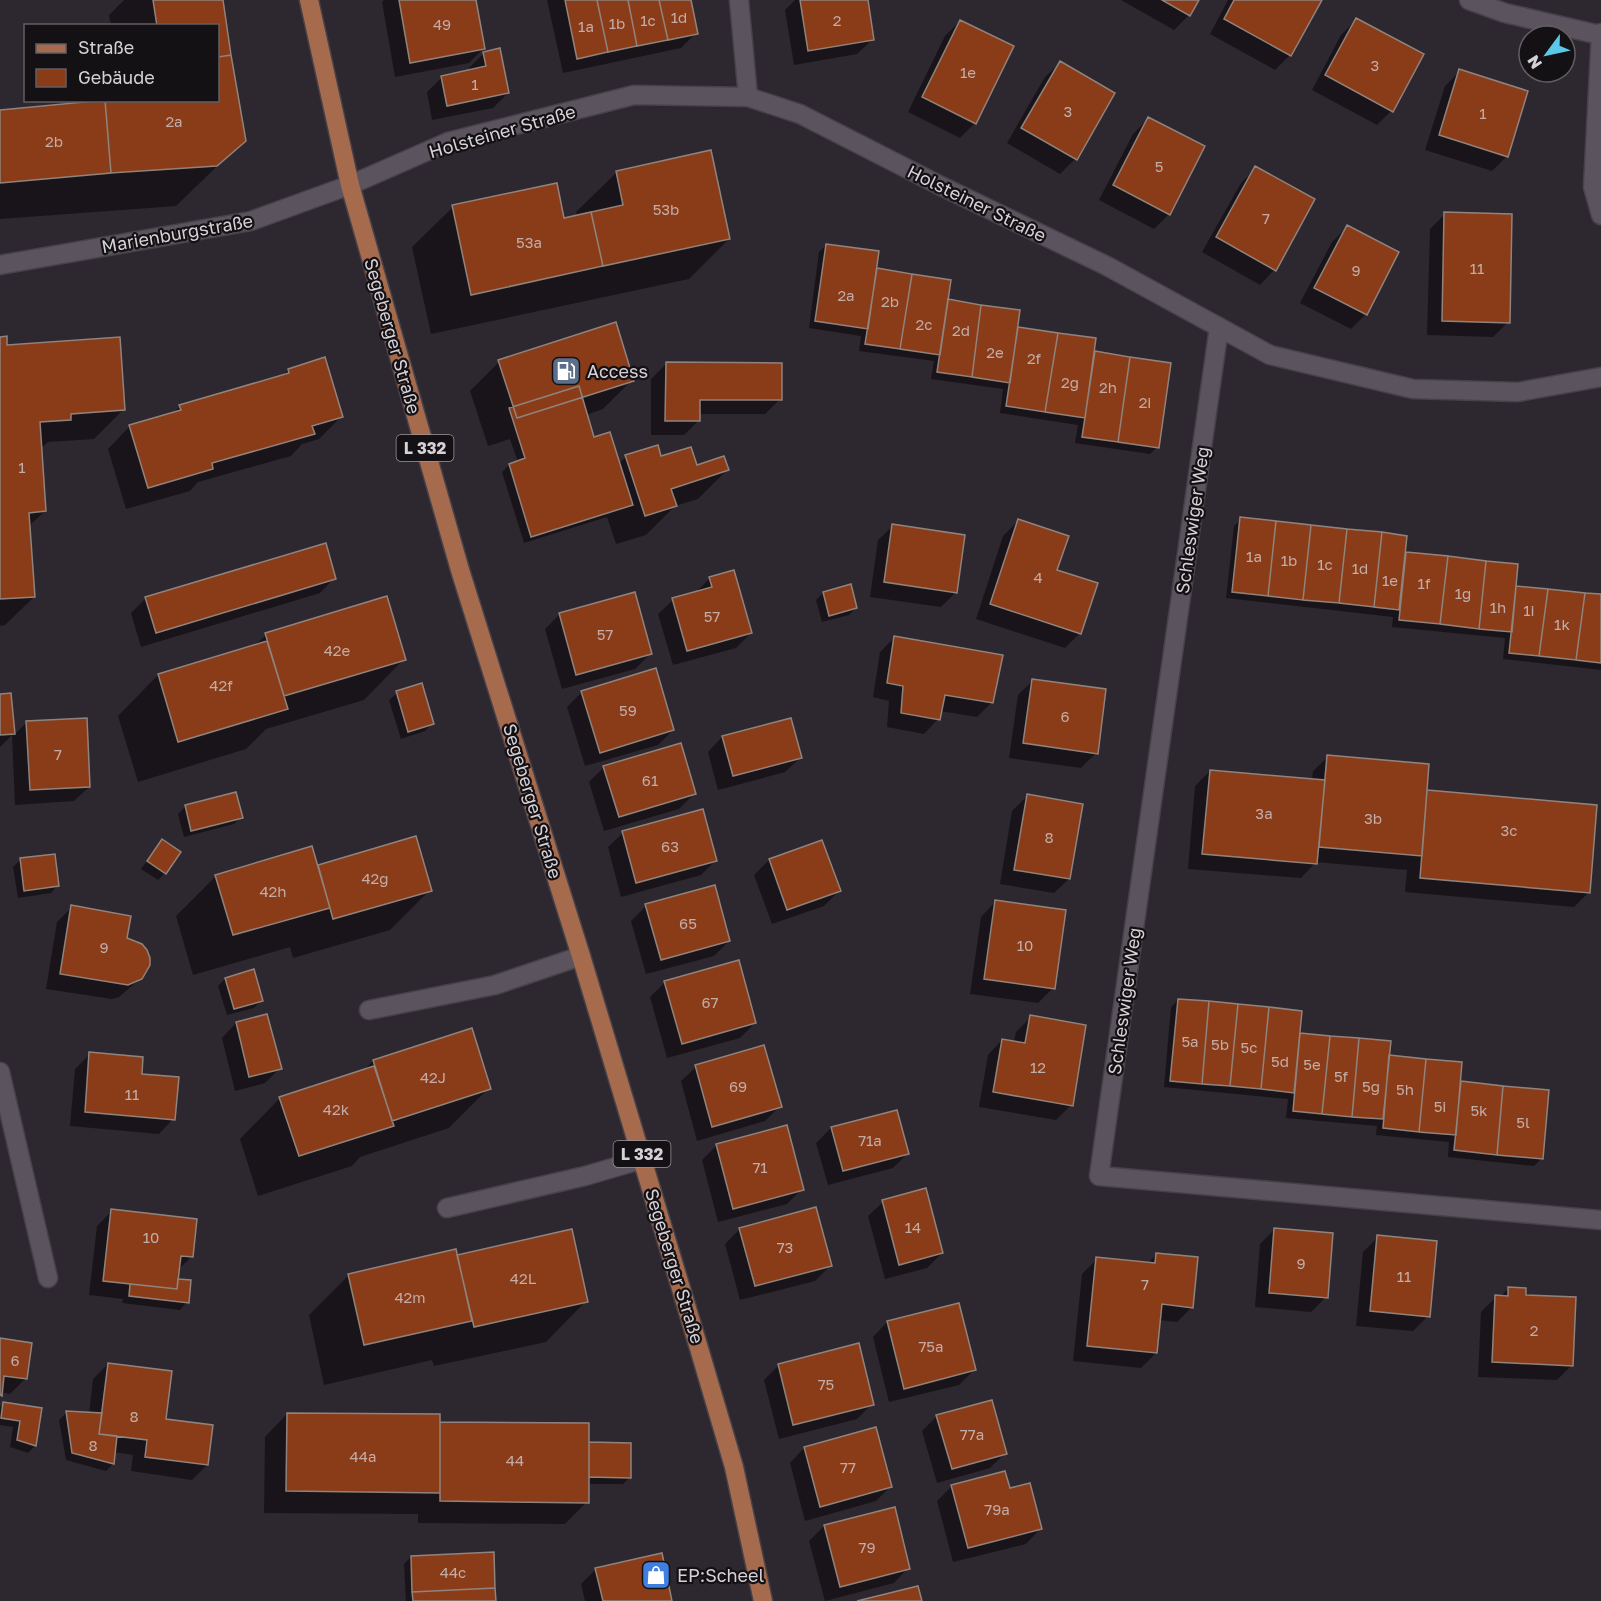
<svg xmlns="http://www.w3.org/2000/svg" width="1601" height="1601" font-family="'Golos Text',sans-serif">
  <rect width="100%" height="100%" fill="#2d272f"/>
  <path fill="#0007" d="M124 0H221L244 140 176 206 0 219V111L218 100V26H111L109 15Z
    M384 0H475L484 48 469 63 395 77 382 2Z
    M547 0H689L696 33 681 48 563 73Z
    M795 0H866L872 40 857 54 794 65 785 10Z
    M1121 0H1197L1189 15 1174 30Z
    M1228 0H1320L1290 55 1275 70 1210 34Z
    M1356 20 1391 111 1377 125 1312 90 1341 35Z
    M960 21 975 123 960 138 908 112 945 36Z
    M483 54 508 93 493 108 432 120 427 92 442 77 469 71V68Z
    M1060 63 1113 94 1075 159 1060 174 1007 143 1045 77Z
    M1460 71 1507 156 1492 171 1425 150 1445 86Z
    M1148 119 1169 214 1154 229 1099 200 1133 134Z
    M1256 168 1274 270 1260 285 1202 252 1241 183Z
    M617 172 729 239 689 279 431 334 412 247 453 207 563 220 577 217 576 212Z
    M1445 214 1508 322 1493 337 1427 335 1430 229Z
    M1347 227 1366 314 1351 329 1300 303 1332 242Z
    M826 245 875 270 949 281 946 301 1017 328 1094 340 1093 353 1169 364 1157 447 1150 454 1075 443 1078 425 1000 413 1003 389 931 379 934 361 859 351 861 336 809 328 819 252Z
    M0 338 6 346 123 410 94 439 48 442 40 449 45 511 28 527 34 597 5 625 0 626Z
    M499 362 632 380 603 409 586 415 593 439 618 464 626 457 660 458 696 467 727 470 698 499 675 506 646 535 616 544 607 517 524 543 502 472 509 465 518 462 510 439 488 446 470 391Z
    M666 364 780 399 765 414H699V420L684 435H651V379Z
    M288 370 341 417 319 439 302 444 291 456 198 482 190 491 126 509 108 449 130 426 172 414 180 406 281 377Z
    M1241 519 1404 553 1517 565 1515 587 1601 596V670L1503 659 1505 638 1392 627 1393 617 1226 598 1234 526Z
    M1018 521 1055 571 1080 633 1065 648 976 619 1003 536Z
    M893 526 956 592 941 607 870 597 878 540Z
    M334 578 320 593 141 647 131 613 146 598Z
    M710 578 751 633 736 648 673 665 658 614 673 600 694 594Z
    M823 593 856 608 849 615 822 622 816 600Z
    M560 614 650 654 635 669 562 689 545 629Z
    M266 635 404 659 364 700 266 729 246 749 138 782 118 716 158 675 253 647Z
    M894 638 992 702 977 717 940 711 938 719 924 734 887 727 889 701 873 697 880 652Z
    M1033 680 1096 753 1081 768 1009 758 1018 695Z
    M582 692 673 730 658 745 585 766 567 707Z
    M397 693 432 724 425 731 401 739 389 700Z
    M10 694 14 735 27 722 89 787 74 801 15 805 12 735 0 747V695Z
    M790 720 800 758 785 772 718 790 708 752 722 737Z
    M1328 757 1425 791 1589 892 1574 907 1405 892 1407 870 1316 862 1301 878 1188 869 1195 786 1210 771 1312 780 1313 771Z
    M604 767 694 794 679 809 604 831 589 782Z
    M1027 796 1069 879 1054 893 1000 884 1012 811Z
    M186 806 241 817 234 824 184 837 178 814Z
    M623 833 716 860 701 875 621 897 608 847Z
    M415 838 430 890 390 930 293 958 290 947 193 975 176 916 216 876 317 867Z
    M162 841 165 873 158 880 141 869Z
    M821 842 839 891 824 906 772 924 754 875 769 860Z
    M20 860 58 885 51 893 18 898 13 867Z
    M995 902 1053 988 1038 1003 970 994 981 917Z
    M646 906 729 941 714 956 646 974 631 921Z
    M72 907 126 940 141 978 119 997 112 999 46 989 57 922Z
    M225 979 261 1001 254 1008 227 1015 218 986Z
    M665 982 755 1023 740 1038 667 1058 650 997Z
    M1178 1000 1298 1034 1389 1043 1388 1057 1459 1083 1548 1091 1541 1159 1534 1166 1448 1157 1449 1142 1376 1135 1377 1126 1286 1118 1288 1099 1164 1087 1171 1007Z
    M1031 1017 1071 1105 1056 1120 979 1107 988 1055 1002 1040 1014 1042 1016 1032Z
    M236 1023 280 1068 265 1083 235 1091 222 1038Z
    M90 1054 140 1075 173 1119 159 1134 70 1126 75 1069Z
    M373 1061 489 1088 449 1128 360 1157 352 1166 258 1196 240 1139 280 1098 363 1071Z
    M696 1067 780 1106 765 1121 697 1141 681 1081Z
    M831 1128 908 1153 893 1168 828 1185 816 1143Z
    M717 1145 802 1189 787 1204 718 1222 702 1160Z
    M883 1202 942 1253 927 1268 885 1279 868 1216Z
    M112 1211 191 1257 178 1270 176 1280 187 1302 180 1310 122 1303 123 1299 89 1295 97 1226Z
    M740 1229 830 1266 815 1281 740 1300 725 1244Z
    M1275 1229 1326 1297 1311 1312 1255 1307 1260 1244Z
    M1378 1237 1428 1316 1413 1331 1356 1326 1363 1252Z
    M1156 1255 1192 1307 1177 1322 1159 1320 1156 1353 1141 1368 1073 1361 1082 1274 1097 1259 1147 1264Z
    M456 1256 586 1301 546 1342 434 1366 432 1360 324 1385 309 1315 349 1275Z
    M1509 1288 1525 1296 1572 1365 1557 1380 1478 1377 1481 1312 1496 1297H1500Z
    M887 1322 974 1370 959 1385 889 1402 873 1337Z
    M0 1340 25 1379 10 1394 1 1392 0 1395Z
    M108 1364 207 1465 192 1480 131 1471 133 1455 114 1452 113 1464 106 1471 66 1460 59 1420 66 1413 89 1414 93 1379Z
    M779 1365 872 1404 857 1419 779 1439 764 1380Z
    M3 1404 40 1409 35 1446 28 1453 10 1447 13 1427 0 1425V1407Z
    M287 1414 439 1423 587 1444 630 1477 623 1484H587V1502L565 1524 418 1523V1514L264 1513 265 1437Z
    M937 1416 1005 1453 990 1468 937 1483 922 1431Z
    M804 1448 891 1486 876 1501 805 1521 790 1463Z
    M952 1486 1040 1529 1026 1544 953 1562 937 1501Z
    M824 1526 908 1568 894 1583 825 1601 809 1541Z
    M411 1557 494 1601H406L404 1564Z
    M596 1569 670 1601H585L581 1584Z"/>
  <path fill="#8a3c18" stroke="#90837d" stroke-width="1.5" d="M153 0H223L231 55 218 57V26H157Z
    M399 0H476L485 49 410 63Z
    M565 0H597L608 52 577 59Z
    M597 0H628L637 46 608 52Z
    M628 0H659L668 40 637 46Z
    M659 0H691L698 34 668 40Z
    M800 0H868L874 40 808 51Z
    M1162 0H1199L1190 16Z
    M1234 0H1322L1291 56 1224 19Z
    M1356 18 1424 54 1393 112 1325 75Z
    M960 20 1014 46 976 124 922 97Z
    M500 48 509 93 447 106 441 76 486 66 483 52Z
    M231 55 246 141 217 166 111 173 105 100H218V57Z
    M1060 61 1115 93 1077 160 1021 128Z
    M1459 69 1528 91 1508 157 1439 135Z
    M105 100 111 173 0 183V110Z
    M1148 117 1205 146 1170 215 1113 185Z
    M711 150 730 239 603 266 591 212 623 205 616 171Z
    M1255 166 1315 199 1276 271 1216 237Z
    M557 183 564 218 591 212 603 266 471 295 452 205Z
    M1444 212 1512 214 1510 323 1442 321Z
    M1347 225 1399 252 1367 315 1314 288Z
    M826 244 879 251 868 329 815 321Z
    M877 268 912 274 900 349 865 344Z
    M912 274 951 280 940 355 900 349Z
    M948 299 981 305 972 377 937 372Z
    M981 305 1020 310 1010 383 972 377Z
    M616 322 634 381 517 418 498 360Z
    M1018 327 1058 333 1045 412 1006 406Z
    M1058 333 1096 338 1085 418 1045 412Z
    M7 336V345L120 337 125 410 71 414V420L40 422 46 511 29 513 35 597 0 599V337Z
    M1095 351 1130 357 1118 442 1082 437Z
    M325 357 343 417 312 426 315 434 212 463 213 469 148 488 129 425 181 410 179 405 289 373 288 369Z
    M1130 357 1171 363 1159 448 1118 442Z
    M666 362 782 363V400H700V421H665Z
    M579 386 594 437 610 432 633 505 531 537 509 464 525 458 509 408Z
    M658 445 661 456 691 447 697 465 724 456 729 470 671 489 677 506 645 516 625 455Z
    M1240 517 1276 521 1268 596 1232 592Z
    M1018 519 1069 536 1057 570 1098 583 1081 634 990 604Z
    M1276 521 1311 525 1303 600 1268 596Z
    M892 524 965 535 957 593 884 582Z
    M1311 525 1347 529 1339 603 1303 600Z
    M1347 529 1382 532 1374 607 1339 603Z
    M1382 532 1407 536 1399 610 1374 607Z
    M326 543 336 579 156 633 145 597Z
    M1406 552 1448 556 1440 624 1399 620Z
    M1448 556 1486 561 1479 629 1440 624Z
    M1486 561 1518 564 1512 632 1479 629Z
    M734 570 752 633 687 651 672 598 712 587 709 577Z
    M851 584 857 608 829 616 823 592Z
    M1516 586 1548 589 1539 656 1509 653Z
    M1548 589 1585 593 1576 660 1539 656Z
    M635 592 652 654 576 675 559 613Z
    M1585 593 1601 594V663L1576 660Z
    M387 596 406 660 284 696 265 633Z
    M894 636 1003 655 993 703 945 695 940 720 901 713 903 686 887 683Z
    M267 641 288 709 178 742 158 674Z
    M656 668 674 730 600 753 581 691Z
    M1032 679 1106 689 1098 754 1023 743Z
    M422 683 434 724 408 732 396 691Z
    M11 693 15 734 0 735V694Z
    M87 718 90 787 30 790 26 721Z
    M791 718 802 758 733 776 722 736Z
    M681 743 696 794 619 817 603 766Z
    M1327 755 1429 764 1422 856 1319 847Z
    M1210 770 1325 780 1317 864 1202 854Z
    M1427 790 1597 805 1590 893 1420 878Z
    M236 792 243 818 191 831 185 805Z
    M1027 794 1083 804 1070 879 1014 870Z
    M703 809 717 861 636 883 622 831Z
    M416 836 432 891 333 919 318 865Z
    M162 839 181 852 166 874 147 861Z
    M822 840 841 891 787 910 769 859Z
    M312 846 330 908 233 935 215 875Z
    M55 854 59 886 24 891 20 858Z
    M715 885 730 941 661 960 645 904Z
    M995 900 1066 910 1055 989 984 979Z
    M71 905 131 916 127 938 142 944 147 950 150 958V965L142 979 128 985 60 974Z
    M739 960 756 1023 682 1044 664 981Z
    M254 969 263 1001 234 1009 225 978Z
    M1178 999 1209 1001 1202 1084 1170 1081Z
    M1209 1001 1238 1004 1230 1086 1202 1084Z
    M1238 1004 1269 1007 1261 1089 1230 1086Z
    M1269 1007 1302 1011 1294 1093 1261 1089Z
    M267 1014 282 1069 249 1077 236 1022Z
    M1030 1015 1086 1025 1073 1106 993 1092 1002 1039 1025 1043Z
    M472 1028 491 1089 392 1121 373 1060Z
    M1300 1033 1330 1036 1322 1114 1293 1111Z
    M1330 1036 1359 1038 1352 1117 1322 1114Z
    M1359 1038 1391 1041 1383 1119 1352 1117Z
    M764 1045 782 1107 712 1127 695 1065Z
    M89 1052 143 1057 142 1074 179 1077 175 1120 85 1112Z
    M1389 1055 1426 1059 1419 1132 1383 1128Z
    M1426 1059 1462 1062 1456 1135 1419 1132Z
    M374 1066 394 1126 299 1156 279 1097Z
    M1461 1081 1503 1086 1497 1155 1454 1150Z
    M1503 1086 1549 1090 1543 1159 1497 1155Z
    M897 1110 909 1154 843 1171 831 1127Z
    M787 1125 804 1190 733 1209 716 1144Z
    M926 1188 943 1253 899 1265 882 1200Z
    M816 1207 832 1266 755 1286 739 1228Z
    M111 1209 197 1219 193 1257 181 1256 177 1289 103 1281Z
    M1274 1228 1333 1233 1328 1298 1269 1293Z
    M572 1229 588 1302 474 1327 457 1255Z
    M1377 1235 1437 1241 1430 1317 1370 1311Z
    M456 1249 472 1321 364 1345 348 1274Z
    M1156 1253 1198 1257 1193 1308 1162 1304 1157 1353 1087 1346 1096 1257 1155 1263Z
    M178 1279 191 1280 189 1303 129 1296 130 1284 177 1289Z
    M1508 1287 1526 1288V1295L1576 1297 1573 1366 1492 1362 1495 1295 1508 1296Z
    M959 1303 976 1370 904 1389 887 1321Z
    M0 1338 32 1343 27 1379 4 1376 2 1396 0 1395Z
    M859 1343 874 1405 793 1425 778 1364Z
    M108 1363 172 1371 166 1419 213 1425 208 1465 145 1457 147 1440 99 1434Z
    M992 1400 1007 1454 952 1469 936 1415Z
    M3 1402 42 1408 36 1446 17 1440 20 1421 1 1418Z
    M66 1411 102 1413 99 1434 117 1436 114 1464 72 1453Z
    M287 1413 440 1414V1493L286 1491Z
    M440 1422 589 1423V1503L440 1501Z
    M876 1427 892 1487 820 1507 804 1447Z
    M589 1442 631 1443V1478L589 1477Z
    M1005 1471 1010 1488 1030 1483 1042 1529 968 1548 951 1485Z
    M895 1507 910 1569 840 1587 824 1525Z
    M494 1552 495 1588 412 1592 411 1556Z
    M662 1553 672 1601H603L595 1568Z
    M918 1586 922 1601H857Z
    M495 1588 496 1601H413L412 1592Z"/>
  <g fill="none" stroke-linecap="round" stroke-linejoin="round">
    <g stroke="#474249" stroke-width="21">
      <path id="minor" d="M739 0 748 97
        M1469 0 1505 13 1600 35
        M1601 33 1593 187 1601 215
        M0 265 251 221 350 185 448 142 634 95 748 97 800 114 941 186 1107 266 1270 355 1413 389 1518 392 1601 377
        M1219 327 1099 1176 1601 1220
        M369 1010 495 985 581 956
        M0 1072 48 1278
        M447 1208 585 1176 643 1159"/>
    </g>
    <g stroke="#474249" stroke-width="21">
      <path id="major" d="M309 0 350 185 460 570 581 956 698 1345 734 1467 763 1601"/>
    </g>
    <use href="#minor" stroke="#5b545e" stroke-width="18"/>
    <use href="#major" stroke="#a66b4d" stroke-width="18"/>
  </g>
  <defs>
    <g id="fuel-square" transform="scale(1.5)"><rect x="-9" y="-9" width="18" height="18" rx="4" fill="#5c6f8a" stroke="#141115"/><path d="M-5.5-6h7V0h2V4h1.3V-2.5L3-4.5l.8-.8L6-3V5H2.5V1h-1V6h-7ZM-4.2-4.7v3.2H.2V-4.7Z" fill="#fff"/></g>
    <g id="shop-square" transform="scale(1.5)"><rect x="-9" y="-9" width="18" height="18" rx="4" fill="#3f7fe0" stroke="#141115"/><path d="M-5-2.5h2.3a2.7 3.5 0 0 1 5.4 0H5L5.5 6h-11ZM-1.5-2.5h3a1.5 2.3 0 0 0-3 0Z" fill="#fff"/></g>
  </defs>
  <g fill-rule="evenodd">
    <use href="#fuel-square" x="566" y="371"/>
    <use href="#shop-square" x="656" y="1575"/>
  </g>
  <g text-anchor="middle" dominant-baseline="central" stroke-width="4.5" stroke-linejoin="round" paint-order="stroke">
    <g font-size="15" fill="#c3aca7">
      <text x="679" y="17">1d</text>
      <text x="648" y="20">1c</text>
      <text x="837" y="20">2</text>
      <text x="617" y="23">1b</text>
      <text x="442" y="24">49</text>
      <text x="586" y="26">1a</text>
      <text x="1375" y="65">3</text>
      <text x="968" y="72">1e</text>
      <text x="475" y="84">1</text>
      <text x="1068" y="111">3</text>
      <text x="1483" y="113">1</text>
      <text x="174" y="121">2a</text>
      <text x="54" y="141">2b</text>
      <text x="1159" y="166">5</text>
      <text x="666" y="209">53b</text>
      <text x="1266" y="218">7</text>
      <text x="529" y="242">53a</text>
      <text x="1477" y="268">11</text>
      <text x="1356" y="270">9</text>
      <text x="846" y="295">2a</text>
      <text x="890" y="301">2b</text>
      <text x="924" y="324">2c</text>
      <text x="961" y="330">2d</text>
      <text x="995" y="352">2e</text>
      <text x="1034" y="358">2f</text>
      <text x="1070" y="382">2g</text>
      <text x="1108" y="387">2h</text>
      <text x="1145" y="402">2i</text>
      <text x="22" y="467">1</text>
      <text x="1254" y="556">1a</text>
      <text x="1289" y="560">1b</text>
      <text x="1325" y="564">1c</text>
      <text x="1360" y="568">1d</text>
      <text x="1038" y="577">4</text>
      <text x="1390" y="580">1e</text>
      <text x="1424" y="583">1f</text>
      <text x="1463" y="593">1g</text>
      <text x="1498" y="607">1h</text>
      <text x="1529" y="610">1i</text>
      <text x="712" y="616">57</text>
      <text x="1562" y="624">1k</text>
      <text x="605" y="634">57</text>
      <text x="337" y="650">42e</text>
      <text x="221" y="685">42f</text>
      <text x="628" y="710">59</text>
      <text x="1065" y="716">6</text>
      <text x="58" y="754">7</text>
      <text x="650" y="780">61</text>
      <text x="1264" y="813">3a</text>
      <text x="1373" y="818">3b</text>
      <text x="1509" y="830">3c</text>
      <text x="1049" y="837">8</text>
      <text x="670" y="846">63</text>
      <text x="375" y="878">42g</text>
      <text x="273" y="891">42h</text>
      <text x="688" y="923">65</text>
      <text x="1025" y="945">10</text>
      <text x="104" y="947">9</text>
      <text x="710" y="1002">67</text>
      <text x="1190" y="1041">5a</text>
      <text x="1220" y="1044">5b</text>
      <text x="1249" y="1047">5c</text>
      <text x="1280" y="1061">5d</text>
      <text x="1312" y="1064">5e</text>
      <text x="1038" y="1067">12</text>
      <text x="1341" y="1076">5f</text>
      <text x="433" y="1077">42J</text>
      <text x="738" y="1086">69</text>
      <text x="1371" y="1086">5g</text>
      <text x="1405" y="1089">5h</text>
      <text x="132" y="1094">11</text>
      <text x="1440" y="1106">5i</text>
      <text x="336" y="1109">42k</text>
      <text x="1479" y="1110">5k</text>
      <text x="1523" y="1122">5l</text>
      <text x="870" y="1140">71a</text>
      <text x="760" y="1167">71</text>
      <text x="913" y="1227">14</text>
      <text x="151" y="1237">10</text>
      <text x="785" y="1247">73</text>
      <text x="1301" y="1263">9</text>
      <text x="1404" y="1276">11</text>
      <text x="523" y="1278">42L</text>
      <text x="1145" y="1284">7</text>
      <text x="410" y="1297">42m</text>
      <text x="1534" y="1330">2</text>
      <text x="931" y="1346">75a</text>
      <text x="15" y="1360">6</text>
      <text x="826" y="1384">75</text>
      <text x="134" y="1416">8</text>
      <text x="972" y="1434">77a</text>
      <text x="93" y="1445">8</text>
      <text x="363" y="1456">44a</text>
      <text x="515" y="1460">44</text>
      <text x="848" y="1467">77</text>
      <text x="997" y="1509">79a</text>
      <text x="867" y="1547">79</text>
      <text x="453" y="1572">44c</text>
    </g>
    <g fill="#141115" stroke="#9c979d" stroke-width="1.5">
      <rect x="396.5" y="435" width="57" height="26" rx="4.5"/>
      <rect x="613.5" y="1141" width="57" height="26" rx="4.5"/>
    </g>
    <g font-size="16" font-weight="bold" fill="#d6d1d7">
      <text x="425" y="448">L 332</text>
      <text x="642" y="1154">L 332</text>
    </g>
    <g font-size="18" fill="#d6d1d7" stroke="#141115">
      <text transform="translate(502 131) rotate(-16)">Holsteiner Straße</text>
      <text transform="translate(977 203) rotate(26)">Holsteiner Straße</text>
      <text transform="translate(177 233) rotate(-10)">Marienburgstraße</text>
      <text transform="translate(393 336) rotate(74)">Segeberger Straße</text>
      <text transform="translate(1192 520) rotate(-82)">Schleswiger Weg</text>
      <text transform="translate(533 801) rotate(73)">Segeberger Straße</text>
      <text transform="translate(1124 1001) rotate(-82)">Schleswiger Weg</text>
      <text transform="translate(675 1266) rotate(73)">Segeberger Straße</text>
    </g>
    <g font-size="18" fill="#d6d1d7" stroke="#141115" text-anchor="start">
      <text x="587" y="371">Access</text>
      <text x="677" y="1575">EP:Scheel</text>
    </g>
  </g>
  <rect x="24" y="24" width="195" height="78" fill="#141115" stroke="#625e63" stroke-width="1.5"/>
  <rect x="36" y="44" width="30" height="9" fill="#a66b4d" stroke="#625e63" stroke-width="1.5"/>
  <text x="78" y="54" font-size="18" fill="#d6d1d7">Straße</text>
  <rect x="36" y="69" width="30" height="18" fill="#8a3c18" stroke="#625e63" stroke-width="1.5"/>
  <text x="78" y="84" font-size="18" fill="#d6d1d7">Gebäude</text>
  <g transform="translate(1547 54) rotate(237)"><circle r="28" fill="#141115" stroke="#625e63" stroke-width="1.5"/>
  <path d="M0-4.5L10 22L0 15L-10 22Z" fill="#5bc8e7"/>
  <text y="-9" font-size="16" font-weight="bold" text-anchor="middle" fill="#d6d1d7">N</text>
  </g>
</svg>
